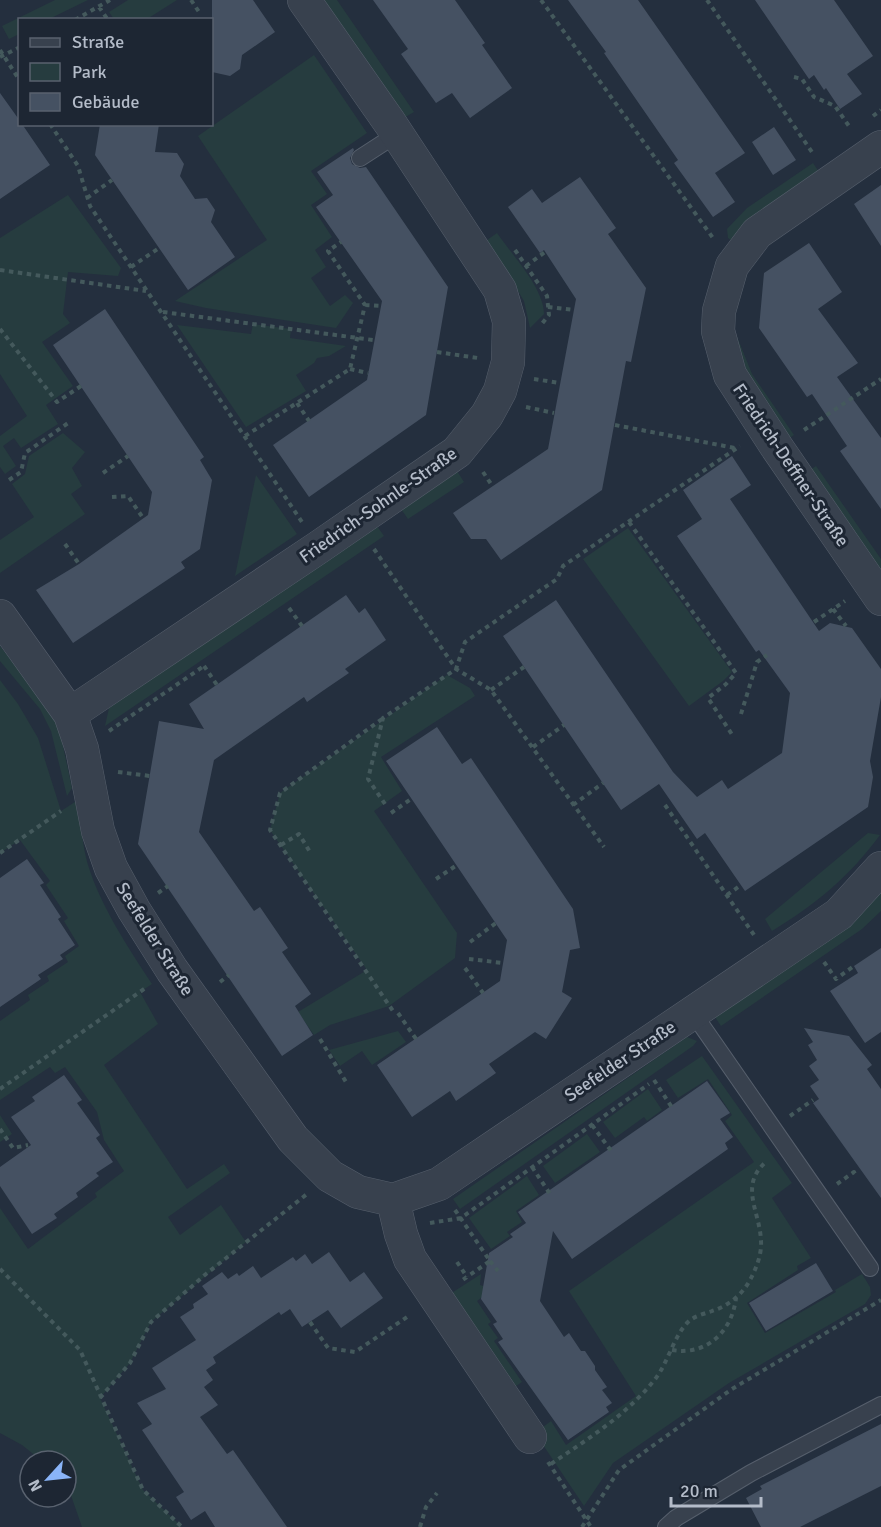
<svg xmlns="http://www.w3.org/2000/svg" width="881" height="1527" font-family="Signika,sans-serif">
  <rect width="100%" height="100%" fill="#242f3e"/>
  <path fill="#263c3f" d="M55 0H88L49 19 20 20 19 34 9 39 2 26Z
    M128 0H177L147 19H114L109 12Z
    M321 0H337L414 112 402 119Z
    M314 55 367 133 311 171 327 194 311 205 332 237 315 250 326 267 311 278 330 306 345 295 353 303 336 328 206 308 175 301 267 240 198 136Z
    M813 163 819 172 752 217 731 240 728 238 727 229 747 208Z
    M68 195 121 268 118 276 68 272 63 314 70 323 42 342 73 386 46 405 58 424 21 448 14 438 3 446 16 466 5 474 0 467V436L27 416 0 374V238Z
    M497 233C512 255 544 288 544 314L530 328 524 301 487 240Z
    M253 324 291 329 290 338 346 346 329 356 317 358 314 363 296 375 306 391 246 427 177 325 251 334Z
    M736 334 752 374 794 435 785 441 744 379Z
    M63 433 85 452 72 468 82 486 71 494 85 514 0 573V540L34 517 12 484 25 474 29 456Z
    M816 466 881 559V578L807 472Z
    M457 471 464 482 408 519 401 509Z
    M256 475 297 534 235 576Z
    M377 526 384 536 105 726 109 708Z
    M628 528 732 672 723 681 689 706 583 559Z
    M0 646 47 704 59 728 72 788 67 796 51 731 40 709 0 661Z
    M447 675 470 688 475 696 381 757 402 791 374 811 457 933 455 958 389 1006 330 1025 314 1035 298 1012 367 970 270 830 280 793Z
    M0 680 18 704 38 738 61 811 78 800C81 821 82 845 88 865 101 907 128 947 152 984L140 992 158 1024 104 1065 187 1189 224 1164 230 1173 168 1217 180 1235 221 1205 246 1242 151 1322 130 1363 100 1398 143 1490 182 1527H82L66 1481V1461H42L22 1445 0 1433V1208L28 1249 97 1197 95 1193 124 1171 104 1140 97 1112 65 1067 55 1073 50 1067 0 1100V1021L30 1000 28 995 49 981 47 976 68 962 65 956 79 946 64 921 68 918 46 885 50 881 20 840 0 853Z
    M868 833 880 835C850 876 815 905 772 931L765 919Z
    M881 891V911L862 929 721 1026 715 1017 856 918Z
    M398 1031 406 1042 372 1065 362 1051 340 1066 329 1050Z
    M687 1037 697 1041 693 1046 460 1209 453 1199Z
    M702 1056 792 1183 772 1198 811 1258 797 1266 798 1270 747 1303 765 1333 836 1292 835 1290 862 1274 870 1287 871 1295 865 1304 729 1383 613 1463 584 1506 535 1433 551 1421 566 1445 636 1396 569 1291 754 1162 725 1121 732 1115 708 1079 678 1098 666 1080Z
    M648 1089 662 1110 647 1121 644 1117 615 1138 603 1122Z
    M0 1115 12 1134 0 1142Z
    M587 1134 600 1152 555 1183 543 1166Z
    M527 1176 539 1195 516 1211 522 1222 507 1232 510 1236 491 1249 469 1218Z
    M481 1274 480 1285 492 1289 477 1301 491 1322 488 1324 498 1338 494 1341 522 1382 513 1388 450 1294Z"/>
  <path fill="#455162" d="M212 0H253L275 32 242 55 240 69 230 76 212 72Z
    M373 0H455L485 43 482 45 512 88 470 118 452 93 436 103 401 54 408 49Z
    M568 0H638L745 153 715 173 735 202 713 217 674 163 678 160 604 53 606 52Z
    M755 0H834L873 56 847 74 862 94 840 109 826 88 824 90 814 75 809 79Z
    M0 93 20 121V124H22L50 165 0 199Z
    M100 124H159L155 152 177 153 184 164 180 176 195 199 207 198 215 210 211 222 235 257 188 290 95 155Z
    M774 127 796 160 773 175 752 142Z
    M353 148 354 150 350 158 352 164 360 168 366 167 448 287 426 415 309 497 273 445 367 380 382 301 316 207 333 195 317 172Z
    M580 177 616 228 608 234 646 288 631 362 626 361 602 490 501 560 486 539H471L453 513 548 449 576 299 544 250 540 253 508 207 532 189 542 203Z
    M881 185V246L854 204Z
    M809 243 842 292 818 309 858 363 837 377 881 438V509L840 451 847 446 812 394 807 397 759 328 764 273Z
    M105 309 204 457 200 460 212 480 200 549 181 562 185 568 73 643 36 590 79 564 148 515 152 492 53 345Z
    M732 456 751 485 730 499 819 631 830 623 852 628 881 669V697L870 761 873 777 868 807 745 891 705 833 697 839 659 784 621 810 503 636 556 600 673 772 697 797 722 780 728 789 782 753 790 693 759 650 756 652 677 536 702 519 683 490Z
    M346 595 359 613 365 608 386 640 345 669 349 673 324 690 307 702 304 697 214 760 199 832 254 911 260 907 288 948 282 952 311 994 295 1006 313 1035 282 1056 138 844 159 721 204 729 189 704Z
    M437 727 462 764 471 758 573 909 580 948 570 950 562 992 572 998 546 1039 535 1032 489 1064 496 1073 456 1101 450 1091 412 1117 377 1065 500 981 507 940 386 761Z
    M27 859 44 883 40 885 61 917 58 919 75 945 60 955 63 959 38 975 41 979 0 1007V878Z
    M881 948V1032L865 1043 830 991 858 973 854 966Z
    M804 1028 849 1036 872 1065 867 1069 881 1089V1198L813 1103 819 1099 810 1086 819 1080 809 1066 817 1060 808 1045 813 1042Z
    M64 1075 82 1100 77 1103 100 1135 96 1138 113 1162 96 1173 99 1176 76 1193 78 1197 54 1214 57 1218 32 1234 0 1186V1167L31 1145 11 1117 35 1101 32 1097Z
    M707 1081 730 1113 720 1119 733 1137 725 1143 728 1149 572 1259 553 1231 540 1301 564 1337 569 1333 581 1351H585L595 1366V1370L607 1387 602 1390 612 1403 606 1407 609 1412 568 1440 498 1342 503 1339 493 1324 497 1322 481 1299 489 1253 513 1237 510 1234 526 1223 518 1212Z
    M329 1252 350 1282 364 1272 383 1298 341 1328 328 1310 302 1327 290 1309 281 1315 279 1312 213 1357 216 1363 206 1370 213 1380 204 1387 218 1405 200 1417 227 1454 233 1450 287 1527H215L205 1511 191 1520 176 1497 184 1492 142 1430 152 1424 137 1403 166 1389 152 1368 196 1340 180 1317 194 1308 193 1304 208 1294 202 1286 222 1272 228 1279 237 1273 239 1276 253 1266 261 1278 293 1257 296 1261 305 1254 312 1264Z
    M816 1263 833 1291 766 1331 749 1303Z
    M881 1424V1486L800 1527H761L746 1498 762 1489 760 1486Z"/>
  <g fill="none" stroke-linecap="round" stroke-linejoin="round">
    <g stroke="#565f6c" stroke-width="18">
      <path id="lane" d="M360 158 397 134
        M693 1013 870 1268
        M666 1527 676 1518 751 1473 881 1405"/>
    </g>
    <g stroke="#565f6c" stroke-width="34">
      <path id="street" d="M881 147 757 233 732 266 719 311 718 331 730 375 776 446 881 599
        M0 616 70 714 82 749 98 831 111 868 134 910 172 970 293 1139 330 1176 358 1192 393 1200 439 1184 839 914 881 868
        M70 714 319 547 457 452 487 415 500 391 508 362 509 321 500 290 390 123 304 0
        M393 1200 401 1234 410 1259 530 1437"/>
    </g>
    <path stroke="#44595c" stroke-width="4" stroke-dasharray="4.5 4.5" stroke-linecap="butt" d="M191 0 199 12
      M541 0 713 238
      M707 0 814 155
      M99 7 108 20
      M75 20 110 0
      M0 50 20 81
      M0 57 20 47
      M794 77 802 79 814 97 835 106 851 129
      M873 116 881 110
      M50 124 78 166 90 206 302 522
      M87 198 112 180
      M515 250 547 296 549 315 541 325
      M526 266 545 252
      M131 267 159 248
      M0 270 146 291
      M365 305 381 306
      M548 307 574 310
      M163 312 373 340
      M0 329 57 402 81 386
      M437 352 478 358
      M350 369 368 373
      M534 379 560 383
      M297 403 309 421
      M526 407 554 413
      M615 425 735 448
      M804 430 881 379
      M245 436 350 369 365 305 328 251 341 242
      M483 472 493 487
      M103 473 128 456
      M9 480 21 472 25 453 71 421
      M112 497 128 496 143 518
      M629 522 736 673 726 684 708 698 733 736
      M65 544 79 564
      M374 549 456 669 491 690 604 847
      M289 608 302 626
      M833 609 846 626
      M814 622 845 601
      M204 666 217 685
      M491 690 524 667
      M741 714 757 662 767 655
      M382 719 280 793 270 830 395 1014
      M109 731 204 666
      M533 747 564 725
      M118 772 150 776
      M385 804 368 779 383 718 456 669 465 642 557 579 563 566 740 446
      M573 805 603 783
      M665 805 754 935
      M391 813 411 799
      M281 845 299 834 310 852
      M0 853 61 811
      M436 879 457 865
      M158 893 168 886
      M727 895 741 885
      M470 942 496 923
      M469 959 503 963
      M824 962 836 979 854 966
      M465 968 483 993
      M220 982 229 975
      M398 1013 416 1039
      M320 1039 346 1082
      M654 1080 673 1109
      M0 1089 147 987
      M790 1116 813 1100
      M592 1125 612 1152
      M0 1129 13 1148 28 1145
      M532 1167 550 1194
      M837 1184 854 1172 857 1177
      M455 1210 490 1261 461 1281
      M430 1223 461 1218 649 1084
      M490 1261 498 1271
      M457 1262 467 1277
      M0 1269 80 1350 143 1490 182 1527
      M310 1322 328 1348 355 1352 410 1315
      M672 1350C706 1356 732 1332 736 1298
      M100 1398 130 1363 151 1322 206 1274 307 1194
      M548 1462 591 1527
      M551 1464C589 1438 627 1415 656 1378 668 1362 674 1336 688 1322 694 1316 704 1314 712 1311 728 1306 742 1295 750 1280 756 1269 762 1254 761 1241 760 1211 738 1185 767 1161
      M420 1527 426 1507 437 1493
      M582 1527 619 1470 732 1389 881 1300"/>
    <use href="#lane" stroke="#38414e" stroke-width="16"/>
    <use href="#street" stroke="#38414e" stroke-width="33"/>
  </g>
  <g text-anchor="middle" dominant-baseline="central" stroke-width="6" stroke-linejoin="round" paint-order="stroke">
    <g font-size="18" fill="#b4bcc9" stroke="#1d2633">
      <text transform="translate(791 465) rotate(56)">Friedrich-Deffner-Straße</text>
      <text transform="translate(378 505) rotate(-35)">Friedrich-Sohnle-Straße</text>
      <text transform="translate(155 939) rotate(58)">Seefelder Straße</text>
      <text transform="translate(620 1061) rotate(-34)">Seefelder Straße</text>
    </g>
  </g>
  <rect x="18" y="18" width="195" height="108" fill="#1d2633" stroke="#59626f" stroke-width="1.5"/>
  <rect x="30" y="38" width="30" height="9" fill="#38414e" stroke="#59626f" stroke-width="1.5"/>
  <text x="72" y="48" font-size="18" fill="#b4bcc9">Straße</text>
  <rect x="30" y="63" width="30" height="18" fill="#263c3f" stroke="#59626f" stroke-width="1.5"/>
  <text x="72" y="78" font-size="18" fill="#b4bcc9">Park</text>
  <rect x="30" y="93" width="30" height="18" fill="#455162" stroke="#59626f" stroke-width="1.5"/>
  <text x="72" y="108" font-size="18" fill="#b4bcc9">Gebäude</text>
  <g transform="translate(48 1479) rotate(243)"><circle r="28" fill="#1d2633" stroke="#59626f" stroke-width="1.5"/>
  <path d="M0-4.5L10 22L0 15L-10 22Z" fill="#8ab4f8"/>
  <text y="-9" font-size="16" font-weight="bold" text-anchor="middle" fill="#b4bcc9">N</text>
  </g>
  <path d="M671 1497v9h90v-9" fill="none" stroke="#b4bcc9" stroke-width="3"/>
  <text x="680" y="1497" font-size="18" fill="#b4bcc9" stroke="#1d2633" stroke-width="4.5" paint-order="stroke">20 m</text>
</svg>
